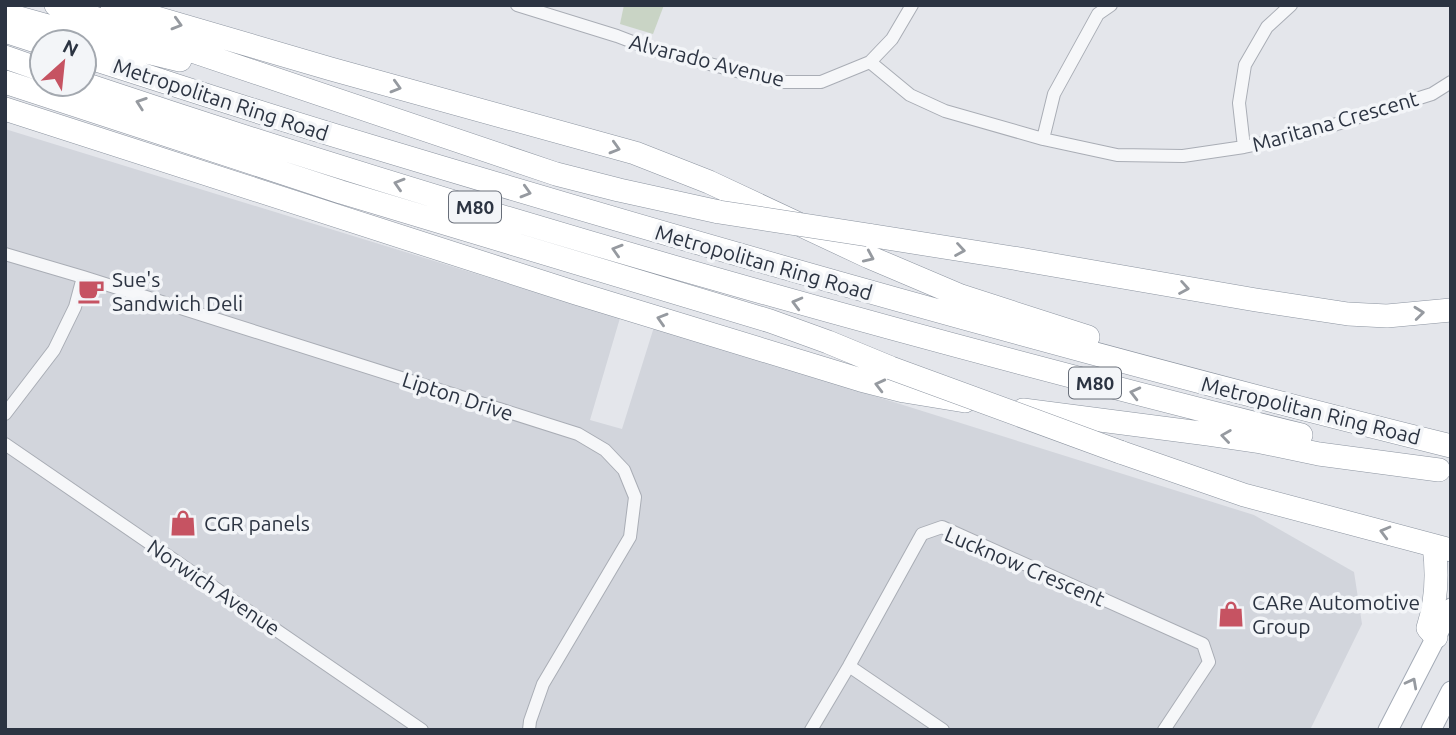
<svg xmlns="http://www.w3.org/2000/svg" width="1456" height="735" font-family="Ubuntu,sans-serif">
  <rect width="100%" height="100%" fill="#e4e6eb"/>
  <path fill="#d2d5dc" d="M5 129 620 318 590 420 622 429 654 327 1254 515 1354 572 1362 624 1310 730H5Z"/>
  <path fill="#c9d4c5" d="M624 5H664L653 34 620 24Z"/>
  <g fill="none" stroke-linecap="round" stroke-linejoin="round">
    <g stroke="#a9adb5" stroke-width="14">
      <path id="street" d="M517 5 617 36 651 49 780 82H821L870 62 892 39 912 5
        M870 62 910 95 945 111 1043 139 1117 155 1183 156 1244 147 1305 134 1432 94 1451 82
        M1043 139 1054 94 1098 14 1111 5
        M1244 147 1239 103 1245 65 1267 27 1291 5
        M5 254 83 277 578 434 605 450 624 470 635 497 630 537 543 684 530 721 529 730
        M5 414 54 350 75 307 83 277
        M5 444 422 730
        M849 666 943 730
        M811 730 849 666 922 534 942 527 1203 644 1209 662 1164 730"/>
    </g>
    <g stroke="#a4abb6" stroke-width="21">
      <path id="primary" d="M1388 730 1451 608
        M1431 730 1451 691"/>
    </g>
    <g stroke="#8c94a0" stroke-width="24">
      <path id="highway" d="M56 5 556 174 619 190 719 212
        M112 5 331 69 635 153 709 182 869 257 961 296 1088 337
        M5 14 102 41 180 60
        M5 31 42 43
        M84 56C179 86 274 118 370 146 728 254 1088 356 1451 446
        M5 57 42 70
        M5 82 341 192 770 321 828 342 891 368
        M84 84C484 218 892 333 1301 435
        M5 109 576 293 861 380 904 391 965 401
        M868 235 1013 258 1256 300 1348 314 1387 316 1451 310
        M1023 410 1208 434 1261 442 1319 454 1439 470
        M1120 452 1244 495 1451 550
        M1434 546C1438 575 1437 600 1428 628L1436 637"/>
    </g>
    <use href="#street" stroke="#f6f7f9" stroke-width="12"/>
    <use href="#primary" stroke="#fff" stroke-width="19"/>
    <use href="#highway" stroke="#fff" stroke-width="23"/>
    <g stroke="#8c94a0" stroke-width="24" stroke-linecap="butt">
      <path id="highway-bridge" d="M719 212 868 235
        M891 368 1120 452"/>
    </g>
    <use href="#highway-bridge" stroke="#fff" stroke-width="23"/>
  </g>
  <defs><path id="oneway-chevron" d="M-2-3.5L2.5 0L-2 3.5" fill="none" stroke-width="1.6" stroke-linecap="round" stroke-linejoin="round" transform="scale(1.75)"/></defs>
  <g stroke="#969aa0">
    <use href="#oneway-chevron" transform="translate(177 24) rotate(16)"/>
    <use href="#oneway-chevron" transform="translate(396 87) rotate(16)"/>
    <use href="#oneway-chevron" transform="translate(141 103) rotate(-161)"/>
    <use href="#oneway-chevron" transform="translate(615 148) rotate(16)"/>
    <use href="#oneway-chevron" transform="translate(399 184) rotate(-163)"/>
    <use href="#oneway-chevron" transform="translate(526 192) rotate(16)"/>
    <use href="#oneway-chevron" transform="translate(617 250) rotate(-163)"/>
    <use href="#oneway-chevron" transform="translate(960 250) rotate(9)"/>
    <use href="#oneway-chevron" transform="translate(869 257) rotate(24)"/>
    <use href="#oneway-chevron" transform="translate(1184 288) rotate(10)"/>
    <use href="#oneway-chevron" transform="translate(797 303) rotate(-165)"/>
    <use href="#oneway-chevron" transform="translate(1419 313) rotate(-6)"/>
    <use href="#oneway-chevron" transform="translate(662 319) rotate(-163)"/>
    <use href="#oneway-chevron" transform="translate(880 385) rotate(-166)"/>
    <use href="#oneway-chevron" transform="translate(1135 393) rotate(-166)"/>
    <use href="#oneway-chevron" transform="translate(1226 436) rotate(-172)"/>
    <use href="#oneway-chevron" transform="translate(1385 532) rotate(-165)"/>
    <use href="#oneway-chevron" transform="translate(1412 683) rotate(-62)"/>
  </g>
  <defs>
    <g id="cafe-bare" transform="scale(2.1)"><path d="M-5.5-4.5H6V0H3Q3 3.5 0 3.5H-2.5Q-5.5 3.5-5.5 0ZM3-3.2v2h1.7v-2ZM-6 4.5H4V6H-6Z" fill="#c65362" stroke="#f3f5f8" stroke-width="2.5" paint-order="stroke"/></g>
    <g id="shop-bare" transform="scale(2.1)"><path d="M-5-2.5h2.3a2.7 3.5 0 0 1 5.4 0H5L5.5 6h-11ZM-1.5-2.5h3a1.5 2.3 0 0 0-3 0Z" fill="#c65362" stroke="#f3f5f8" stroke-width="2.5" paint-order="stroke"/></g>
  </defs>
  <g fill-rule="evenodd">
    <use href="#cafe-bare" x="91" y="291"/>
    <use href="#shop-bare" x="183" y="523"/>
    <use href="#shop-bare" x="1231" y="614"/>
  </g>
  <g text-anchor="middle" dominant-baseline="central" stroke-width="7" stroke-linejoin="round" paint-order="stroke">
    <g fill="#f3f5f8" stroke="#686e79" stroke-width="2">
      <rect x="449" y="191.5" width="52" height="31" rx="5"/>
      <rect x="1069" y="367.5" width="52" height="31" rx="5"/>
    </g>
    <g font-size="19" font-weight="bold" fill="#2c3442">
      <text x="475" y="207">M80</text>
      <text x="1095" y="383">M80</text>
    </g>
    <g font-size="21" fill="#2c3442" stroke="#f3f5f8">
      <text transform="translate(707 60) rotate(14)">Alvarado Avenue</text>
      <text transform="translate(221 99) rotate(18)">Metropolitan Ring Road</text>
      <text transform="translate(1335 121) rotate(-16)">Maritana Crescent</text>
      <text transform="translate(764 262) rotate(16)">Metropolitan Ring Road</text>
      <text transform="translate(458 396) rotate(18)">Lipton Drive</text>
      <text transform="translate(1311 410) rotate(14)">Metropolitan Ring Road</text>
      <text transform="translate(1025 566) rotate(23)">Lucknow Crescent</text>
      <text transform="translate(214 587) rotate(34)">Norwich Avenue</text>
    </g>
    <g font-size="21" fill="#2c3442" stroke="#f3f5f8" text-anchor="start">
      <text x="112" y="279">Sue's<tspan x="112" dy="24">Sandwich Deli</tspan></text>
      <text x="204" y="523">CGR panels</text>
      <text x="1252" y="602">CARe Automotive<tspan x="1252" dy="24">Group</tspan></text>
    </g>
  </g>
  <rect width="1456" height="735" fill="none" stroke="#2c3442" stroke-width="14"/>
  <g transform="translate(63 63) rotate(27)"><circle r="33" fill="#f3f5f8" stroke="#a3a8af" stroke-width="2"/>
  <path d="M0-5L12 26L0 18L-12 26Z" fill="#c65362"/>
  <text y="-10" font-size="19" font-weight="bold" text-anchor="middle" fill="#2c3442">N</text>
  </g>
</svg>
